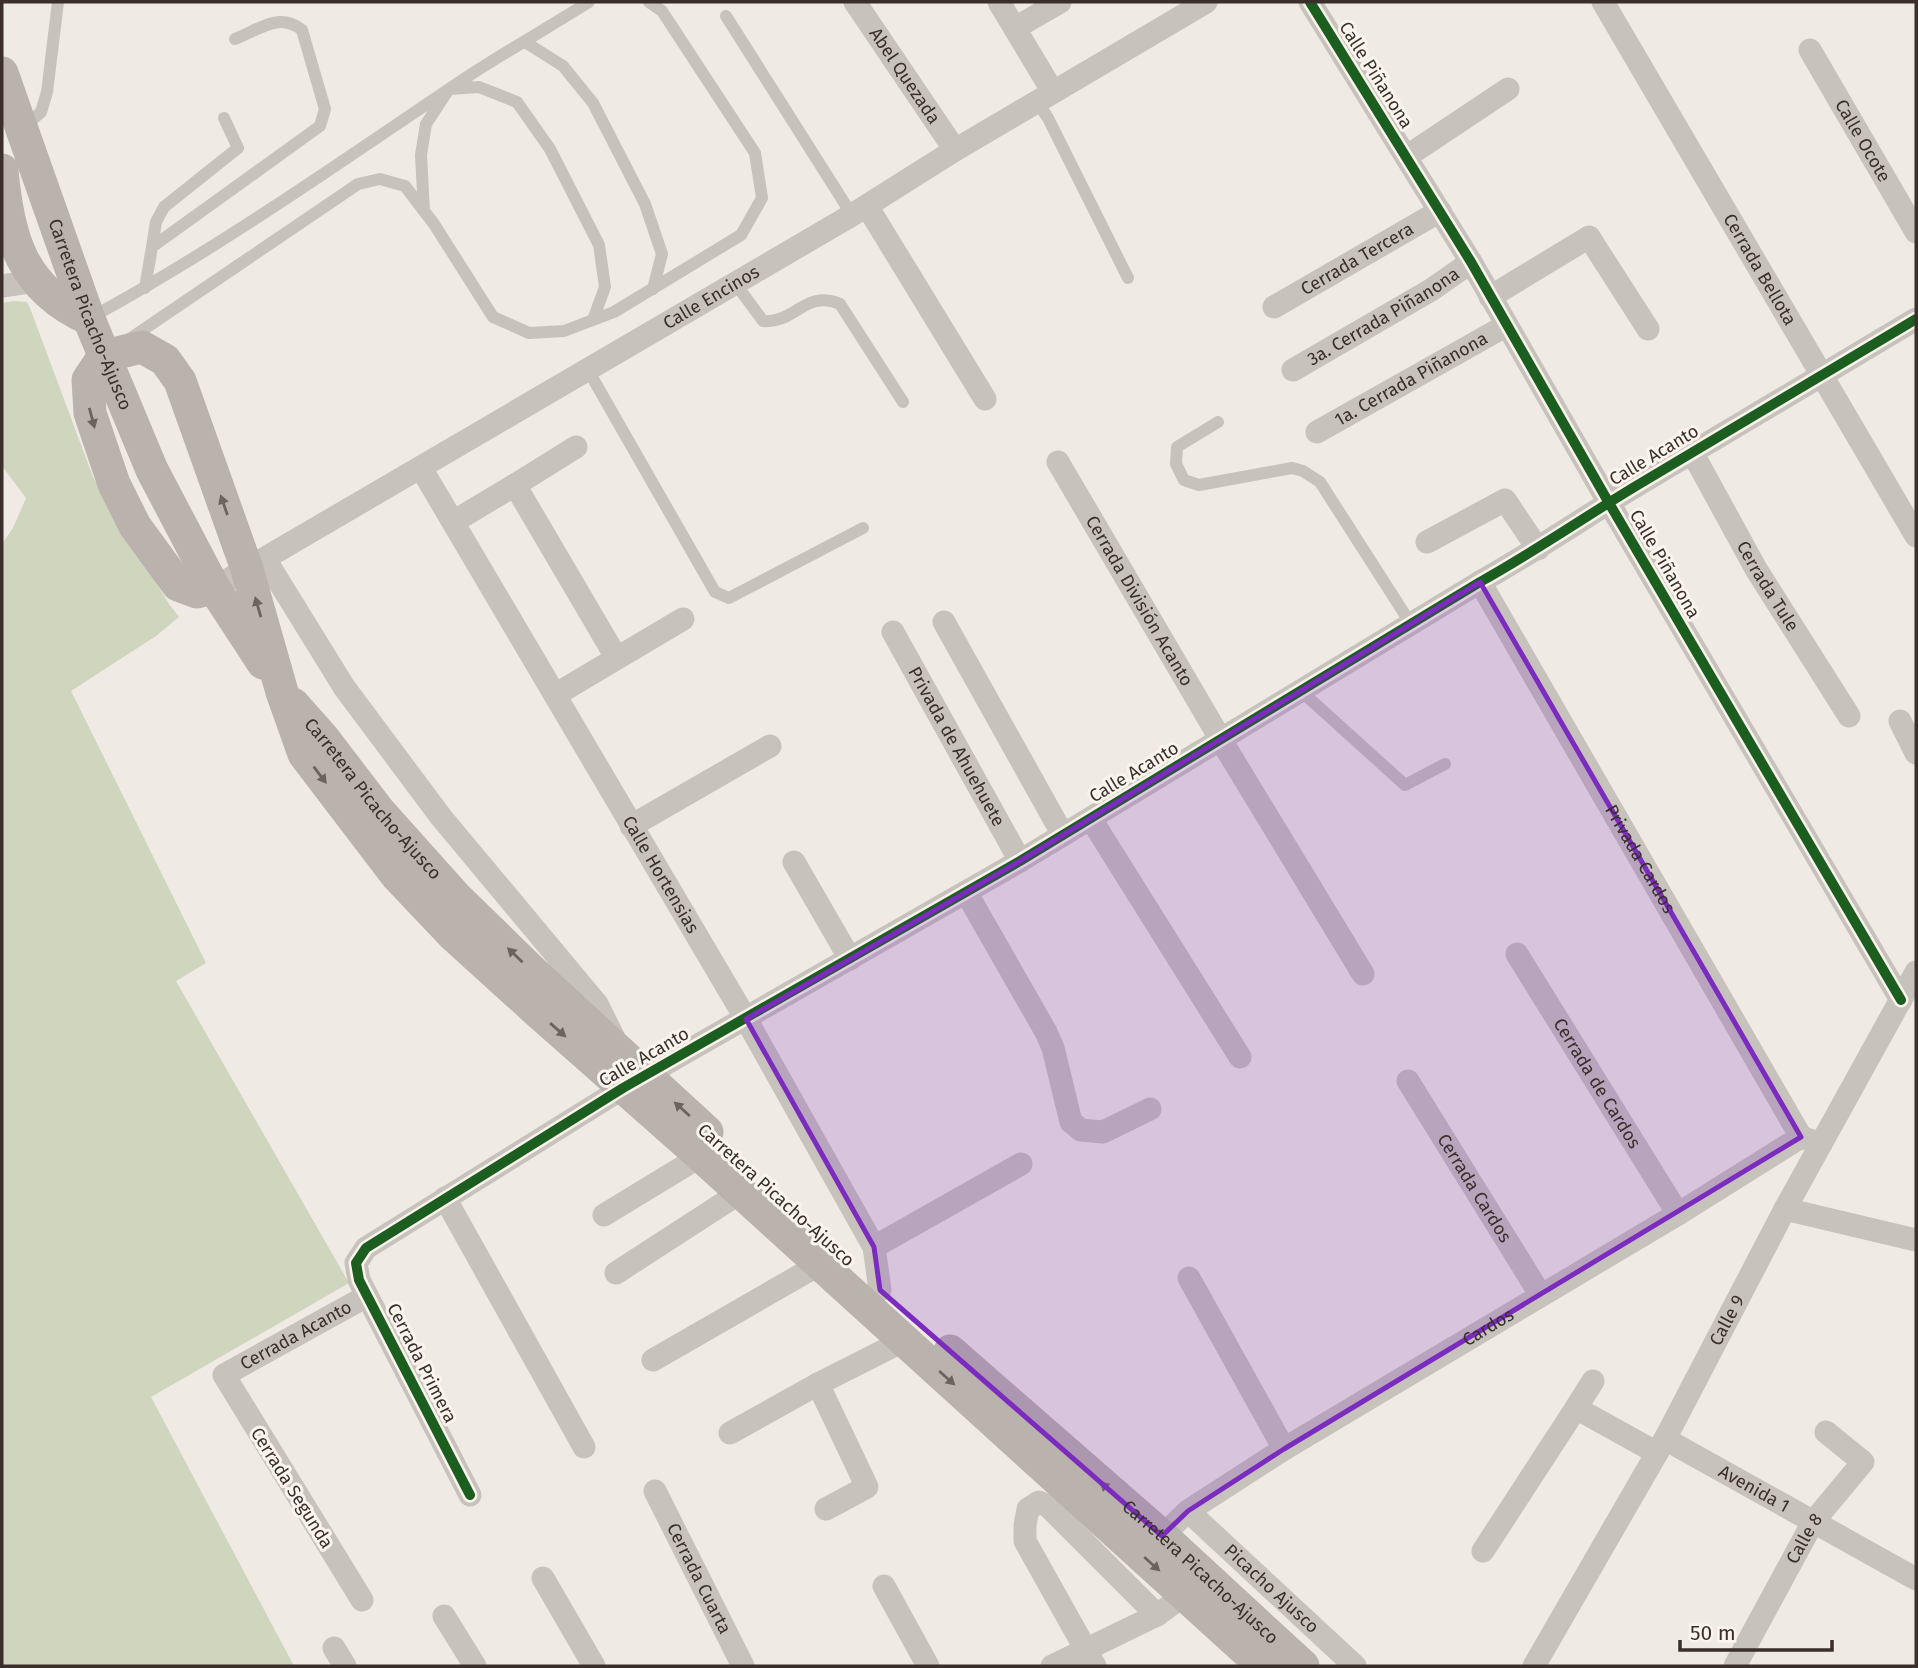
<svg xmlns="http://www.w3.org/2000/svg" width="1918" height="1668" font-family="'Fira Sans',sans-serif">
  <rect width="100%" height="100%" fill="#efeae4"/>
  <path fill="#d0d5be" d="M14 301 27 302 30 308 93 477 169 604 179 617 156 636 71 691 206 963 176 981 349 1283 151 1397 294 1666H2V544L13 528 26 498 2 466V303Z"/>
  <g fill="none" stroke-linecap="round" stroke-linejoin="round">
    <path stroke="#c8c2bd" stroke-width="12" d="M726 16 852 215
      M525 42 563 66 593 103 645 204 662 254 653 289
      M1037 102 1048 118 1128 278
      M24 127 41 112 47 92 58 2
      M424 211 421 155 426 124 449 89 479 87 517 102 550 149 599 245 605 287 593 320
      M152 247 156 222 164 207 238 148 224 118
      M735 283 763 321C795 324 805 289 840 304L903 402
      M145 288 152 247 320 126 325 109 302 30C279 12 260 29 235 39
      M90 318C221 247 343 160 467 77 507 51 549 27 589 2
      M128 340 358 184 380 179 405 186 434 224 493 317 529 333 564 331 614 312 741 235 762 198 755 153 662 11 649 2
      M588 370 715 592 729 598 863 528
      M1218 422 1177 447 1176 464 1184 480 1199 485 1292 468 1303 471 1320 482 1411 624
      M1301 691 1405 785 1445 764"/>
    <g stroke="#c8c2bd" stroke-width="23">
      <path id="s1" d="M855 2 955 150"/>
      <path d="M999 2 1053 92"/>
      <path d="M1310 2 1471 262 1609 503 1901 1000"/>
      <path id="s2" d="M1603 2 1916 536"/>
      <path d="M1015 28 1060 2"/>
      <path id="s3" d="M1810 50 1916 232"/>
      <path d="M1406 157 1508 89"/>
      <path d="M867 206 985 399"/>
      <path d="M2 286 36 281"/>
      <path d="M1490 297 1589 237 1648 329"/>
      <path id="s4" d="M1274 307 1440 211"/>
      <path id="s5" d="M1293 370 1431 290 1471 262"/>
      <path id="s6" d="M1317 432 1507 325"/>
      <path id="s7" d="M1692 452 1756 569 1849 716"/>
      <path id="s8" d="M1058 462 1221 740 1363 974"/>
      <path id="s9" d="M421 468 746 1019 874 1247 880 1290"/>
      <path d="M515 485 576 447"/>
      <path d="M453 522 515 485 616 657"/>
      <path d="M1427 542 1505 500 1538 549"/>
      <path d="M265 559 344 687 441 817 597 1004 614 1038"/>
      <path id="s10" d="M1480 582 1801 1137"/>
      <path id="s11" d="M214 588 852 215 955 150 1206 2"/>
      <path d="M944 622 1063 835"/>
      <path id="s12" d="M893 632 1020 861"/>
      <path d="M555 695 683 619"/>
      <path d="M1900 721 1916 753"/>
      <path d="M1091 819 1240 1057"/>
      <path d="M631 826 770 746"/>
      <path d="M794 862 850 959"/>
      <path d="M966 892 1046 1032 1053 1048 1071 1122 1081 1130 1103 1132 1150 1109"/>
      <path id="s13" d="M1517 954 1678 1214"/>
      <path id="s14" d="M1408 1081 1540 1294"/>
      <path d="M445 1198 584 1447"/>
      <path d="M1785 1209 1916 1240"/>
      <path d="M604 1215 701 1156"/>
      <path d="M874 1247 1021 1164"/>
      <path d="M616 1273 741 1192"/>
      <path d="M1189 1278 1284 1449"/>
      <path d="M653 1360 820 1264"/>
      <path d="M818 1384 867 1487 826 1509"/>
      <path d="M1576 1408 1593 1381"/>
      <path d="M730 1433 818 1384 905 1340"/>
      <path id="s15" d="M1665 1439 1916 1579"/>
      <path id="s16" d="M655 1491 743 1666"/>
      <path d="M470 1495 359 1280 356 1263 366 1248 623 1088 1020 861 1480 582C1534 552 1583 518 1636 486 1729 430 1823 375 1916 319"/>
      <path id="s17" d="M1188 1511 1355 1666"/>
      <path id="s18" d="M1162 1536 1188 1511 1284 1449 1678 1214 1801 1137 1821 1144"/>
      <path d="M1483 1551 1576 1408 1657 1453"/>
      <path d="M543 1578 594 1666"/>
      <path d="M884 1586 928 1666"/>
      <path id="s19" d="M362 1600 224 1375 367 1296"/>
      <path d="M444 1616 475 1666"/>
      <path d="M334 1648 345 1666"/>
      <path d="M1052 1666 1157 1615 1186 1594"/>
      <path d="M1095 1666 1025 1541V1525L1028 1509 1039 1502 1048 1506 1157 1615"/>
      <path id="s20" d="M1534 1666 1665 1439 1785 1209 1916 972"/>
      <path id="s21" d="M1735 1666 1813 1522 1863 1462 1826 1432"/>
    </g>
    <g stroke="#b9b2ad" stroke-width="33">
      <path id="s22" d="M2 73 89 319 152 470 214 588 263 663"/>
      <path d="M2 170C8 239 22 289 89 319"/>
      <path d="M214 588 197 592 178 585 135 526 114 484 90 413 88 380 104 356 142 347 165 360 180 381 247 569 282 692 304 754 397 876 452 934 538 1012 701 1156 1263 1666"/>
      <path id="s23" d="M293 704 324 739 379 811 456 897 535 974 707 1132"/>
      <path id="s24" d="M950 1351 1162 1536 1303 1666"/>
    </g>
    <g stroke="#faf4ed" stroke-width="15">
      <path id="cycleway" d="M1310 2 1471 262 1609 503 1901 1000
        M470 1495 359 1280 356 1263 366 1248 623 1088 1020 861 1480 582C1534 552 1583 518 1636 486 1729 430 1823 375 1916 319"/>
    </g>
    <use href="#cycleway" stroke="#1b5e20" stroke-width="10"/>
  </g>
  <defs><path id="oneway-solid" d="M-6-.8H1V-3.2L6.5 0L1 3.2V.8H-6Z" transform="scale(1.75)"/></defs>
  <g fill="#6d635e">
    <use href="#oneway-solid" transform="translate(92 418) rotate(75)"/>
    <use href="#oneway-solid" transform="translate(224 505) rotate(-109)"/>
    <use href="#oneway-solid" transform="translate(258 607) rotate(-106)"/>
    <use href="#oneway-solid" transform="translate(320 775) rotate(53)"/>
    <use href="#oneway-solid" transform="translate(515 955) rotate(-136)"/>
    <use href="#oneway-solid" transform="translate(558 1030) rotate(41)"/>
    <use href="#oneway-solid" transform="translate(682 1109) rotate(-138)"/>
    <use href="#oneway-solid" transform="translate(947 1378) rotate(42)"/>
    <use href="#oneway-solid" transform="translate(1108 1489) rotate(-139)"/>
    <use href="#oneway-solid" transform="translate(1152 1564) rotate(42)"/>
  </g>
  <path fill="#7b2cbf" fill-opacity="0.2" stroke="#7b2cbf" stroke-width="5" stroke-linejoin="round" d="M1480 582 1801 1137 1284 1449 1188 1511 1162 1536 880 1290 874 1247 746 1019 1020 861Z"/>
  <g text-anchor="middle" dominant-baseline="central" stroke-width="6" stroke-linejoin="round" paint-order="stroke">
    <g font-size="18" fill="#3a2f2a" stroke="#faf4ed">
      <text transform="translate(1376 75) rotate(58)">Calle Piñanona</text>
      <text stroke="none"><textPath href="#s1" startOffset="89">Abel Quezada</textPath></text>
      <text stroke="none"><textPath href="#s3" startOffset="105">Calle Ocote</textPath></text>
      <text stroke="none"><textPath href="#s4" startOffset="96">Cerrada Tercera</textPath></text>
      <text stroke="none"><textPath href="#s2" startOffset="310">Cerrada Bellota</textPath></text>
      <text stroke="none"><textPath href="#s11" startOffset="576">Calle Encinos</textPath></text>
      <text stroke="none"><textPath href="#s22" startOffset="257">Carretera Picacho-Ajusco</textPath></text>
      <text stroke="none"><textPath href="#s5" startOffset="105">3a. Cerrada Piñanona</textPath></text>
      <text stroke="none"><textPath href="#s6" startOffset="108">1a. Cerrada Piñanona</textPath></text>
      <text transform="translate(1654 455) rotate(-31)">Calle Acanto</text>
      <text transform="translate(1665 564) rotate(60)">Calle Piñanona</text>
      <text stroke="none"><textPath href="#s7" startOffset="154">Cerrada Tule</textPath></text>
      <text stroke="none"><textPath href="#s8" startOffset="161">Cerrada División Acanto</textPath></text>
      <text stroke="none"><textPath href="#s12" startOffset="131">Privada de Ahuehuete</textPath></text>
      <text transform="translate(1134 772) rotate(-31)">Calle Acanto</text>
      <text stroke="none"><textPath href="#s23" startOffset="124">Carretera Picacho-Ajusco</textPath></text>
      <text stroke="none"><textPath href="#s10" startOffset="320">Privada Cardos</textPath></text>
      <text stroke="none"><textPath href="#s9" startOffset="472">Calle Hortensias</textPath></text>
      <text transform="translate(644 1057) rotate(-30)">Calle Acanto</text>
      <text stroke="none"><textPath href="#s13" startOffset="152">Cerrada de Cardos</textPath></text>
      <text stroke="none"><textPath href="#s14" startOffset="126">Cerrada Cardos</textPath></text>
      <text transform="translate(776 1195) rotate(42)">Carretera Picacho-Ajusco</text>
      <text stroke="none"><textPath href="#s20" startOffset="396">Calle 9</textPath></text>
      <text stroke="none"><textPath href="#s18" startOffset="388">Cardos</textPath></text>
      <text stroke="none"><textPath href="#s19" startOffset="346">Cerrada Acanto</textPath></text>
      <text transform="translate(422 1363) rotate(63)">Cerrada Primera</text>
      <text transform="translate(292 1488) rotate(58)">Cerrada Segunda</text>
      <text stroke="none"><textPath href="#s15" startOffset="102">Avenida 1</textPath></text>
      <text stroke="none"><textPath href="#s21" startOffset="145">Calle 8</textPath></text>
      <text stroke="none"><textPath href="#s24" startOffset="334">Carretera Picacho-Ajusco</textPath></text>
      <text stroke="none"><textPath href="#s16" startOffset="98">Cerrada Cuarta</textPath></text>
      <text stroke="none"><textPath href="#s17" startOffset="114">Picacho Ajusco</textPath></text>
    </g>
  </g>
  <rect width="1918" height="1668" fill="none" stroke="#3a2f2a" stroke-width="7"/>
  <path d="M1680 1640v10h152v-10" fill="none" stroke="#3a2f2a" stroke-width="3.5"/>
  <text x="1690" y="1640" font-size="21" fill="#3a2f2a" stroke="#faf4ed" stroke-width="5" paint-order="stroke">50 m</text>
</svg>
